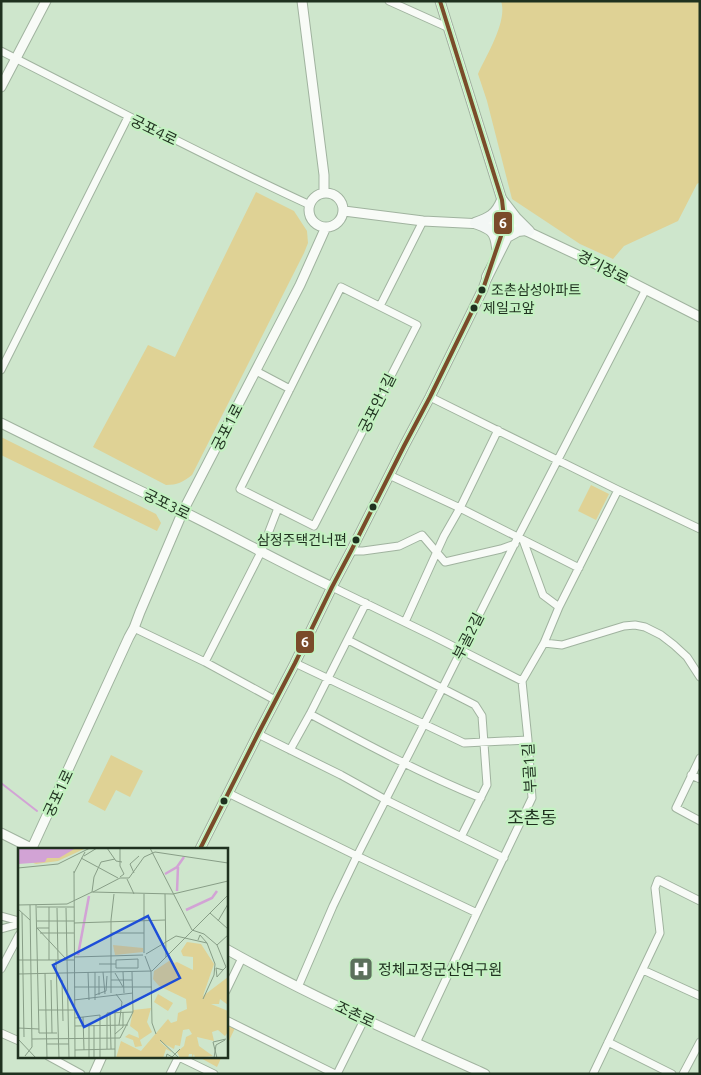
<svg xmlns="http://www.w3.org/2000/svg" width="701" height="1075" font-family="Ubuntu,'Noto Sans KR',sans-serif">
  <rect width="100%" height="100%" fill="#cee6cc"/>
  <path fill="#dfd295" d="M501 1H700V182L697 184 678 221 624 246 613 259 580 244 512 199 487 101 478 74C486 56 508 21 501 1Z
    M256 192 294 211 307 231 308 243 304 253 192 475C183 482 177 485 166 485L93 447 148 345 175 357Z
    M1 437 156 514 161 523 157 531 1 455Z
    M591 485 609 494 596 520 578 511Z
    M111 755 143 771 130 797 116 790 105 811 88 802Z
    M226 1024 235 1028 226 1047Z
    M197 1056H222L217 1067Z"/>
  <g fill="none" stroke-linecap="round" stroke-linejoin="round">
    <path stroke="#d2a3d5" stroke-width="2" d="M1 783 37 811"/>
    <g stroke="#a0b39f" stroke-width="9">
      <path id="minor" d="M389 1 449 28
        M1 51C104 103 205 157 310 205
        M341 287 417 325 314 526 240 489Z
        M380 306 423 221
        M1 370 128 117
        M256 371 290 389
        M430 397 618 490 700 529
        M389 475 460 508 579 568
        M523 540 543 595 559 607
        M351 551H363L399 546 422 535 445 562 501 549 515 544
        M332 587 431 635 522 681
        M405 622 444 536 460 508 498 430
        M134 628 205 662 275 700
        M348 640 475 705 482 716 487 785 461 837
        M544 643 562 645 624 626 635 625 645 627 661 635 674 645 687 657 700 677
        M205 662 261 552 278 508
        M295 663 464 743 528 740
        M310 714C366 744 422 774 481 798
        M258 734 341 775 386 800 504 858
        M290 750 310 714 366 603
        M700 758 676 808 700 821
        M691 775 700 779
        M228 793 357 856 477 913
        M1 916 19 921
        M1 929 19 924
        M1 969 19 935
        M643 970 700 996
        M298 987 333 906 357 856 443 687 518 537 646 289
        M226 991 242 958
        M226 1020 335 1074
        M1 1033 19 1041
        M608 1042 672 1074
        M416 1043 477 913 532 798 528 740 522 681 544 643 559 607 618 490
        M48 1056 81 1074
        M179 1057 214 1074
        M170 1074 179 1056
        M337 1074 365 1018
        M593 1074 660 933 655 888 658 880 700 901
        M683 1074 700 1042"/>
    </g>
    <g stroke="#a0b39f" stroke-width="11">
      <path id="tertiary" d="M302 1 324 175V192
        M440 1 502 200C504 218 503 231 497 248
        M1 87 46 1
        M309 210a17 17 0 1 1 34 0a17 17 0 1 1-34 0Z
        M344 211 423 221 503 225 518 227 584 258 700 317
        M1 423C61 453 122 482 182 511 233 536 281 563 332 587
        M1 833 33 849
        M32 848 129 637 134 628 140 612 183 511 300 285 326 227
        M200 849 258 734 295 663 332 587 351 551 404 446 430 397 483 289 489 272
        M226 949C310 996 398 1035 485 1074
        M94 1074 102 1056"/>
    </g>
    <g stroke="#a0b39f" stroke-width="12">
      <path id="secondary" d="M502 200 516 218 529 231
        M475 223C489 218 496 215 502 200
        M475 223C490 229 495 230 497 247
        M487 277 507 237 518 231 526 230"/>
    </g>
    <use href="#minor" stroke="#f8fbf7" stroke-width="7"/>
    <use href="#tertiary" stroke="#f8fbf7" stroke-width="9"/>
    <use href="#secondary" stroke="#f3f7f5" stroke-width="10"/>
    <g stroke="#c4f1c2" stroke-width="8">
      <path id="bus-1" d="M200 849 258 734 295 663 332 587 351 551 404 446 430 397 483 289 501 236 504 218 502 200 440 1"/>
    </g>
    <use href="#bus-1" stroke="#7a4b2a" stroke-width="4"/>
  </g>
  <defs>
    <g id="hospital-square" transform="scale(1.25)"><rect x="-9" y="-9" width="18" height="18" rx="4" fill="#5c705c" stroke="#c4f1c2"/><path d="M-5-5h3v3.5h4V-5h3V5h-3V1.5h-4V5h-3Z" fill="#fff"/></g>
  </defs>
  <g fill-rule="evenodd">
    <use href="#hospital-square" x="361" y="969"/>
  </g>
  <g fill="#1f311f" stroke="#c4f1c2" stroke-width="2">
    <circle cx="482" cy="290" r="4.5"/>
    <circle cx="474" cy="308" r="4.5"/>
    <circle cx="373" cy="507" r="4.5"/>
    <circle cx="356" cy="540" r="4.5"/>
    <circle cx="224" cy="801" r="4.5"/>
  </g>
  <g text-anchor="middle" dominant-baseline="central" stroke-width="4.5" stroke-linejoin="round" paint-order="stroke">
    <g font-size="14" fill="#1f311f" stroke="#c4f1c2" text-anchor="start">
      <text x="491" y="290">조촌삼성아파트</text>
      <text x="483" y="308">제일고앞</text>
      <text x="347" y="540" text-anchor="end">삼정주택건너편</text>
    </g>
    <g font-size="15" fill="#1f311f" stroke="#c4f1c2">
      <text transform="translate(154 130) rotate(26)">궁포4로</text>
      <text transform="translate(603 267) rotate(27)">경기장로</text>
      <text transform="translate(377 403) rotate(-63)">궁포안1길</text>
      <text transform="translate(227 427) rotate(-63)">궁포1로</text>
      <text transform="translate(167 504) rotate(26)">궁포3로</text>
      <text transform="translate(468 636) rotate(-63)">부골2길</text>
      <text transform="translate(529 768) rotate(-93)">부골1길</text>
      <text transform="translate(58 793) rotate(-65)">궁포1로</text>
      <text transform="translate(355 1014) rotate(25)">조촌로</text>
    </g>
    <g font-size="15" fill="#1f311f" stroke="#c4f1c2" text-anchor="start">
      <text x="378" y="969">정체교정군산연구원</text>
    </g>
    <g font-size="18" fill="#1f311f" stroke="#c4f1c2">
      <text x="532" y="817">조촌동</text>
    </g>
  </g>
  <g transform="translate(18 848)">
    <rect width="210" height="210" fill="#cee6cc"/>
    <path d="M0 0H65L66 1 40 13 18 16 10 13 0 16ZM169 94 183 96 196 116 185 148 210 129V157L202 151 201 156H193L210 163V184L207 188 200 182 194 184 196 193 179 189 181 198 195 208 177 210 176 206 174 210V206H171L170 210H162L159 204 166 198 168 189 174 186 171 181 165 182 162 198 157 197 156 201 141 193 154 204 148 201 145 210H98L103 193 123 203 150 171 153 175 159 173 160 165 169 161 168 151 141 138 135 131 136 123 154 111 156 115 159 114 175 122V109L165 108 163 103ZM95 97 125 100V104L97 107ZM140 146 155 155 150 163 136 154ZM133 160 129 174 134 184 122 192 124 198 117 199 115 192 107 189 111 186 121 190 120 184 112 178 115 162Z" fill="#dfd295"/>
    <path d="M0 0H58L41 10H29L27 14 0 16Z" fill="#d2a3d5"/>
    <path fill="none" stroke="#d2a3d5" stroke-width="2.5" d="M147 26 159 19 166 9M159 43 160 19M168 62 194 50 199 43M60 107 71 48"/>
    <path fill="none" stroke="#889e87" stroke-width="1" d="M89 0 98 13 104 14M132 0 174 82 186 86 199 97 210 87M66 8 79 0M63 10 100 30M0 20 40 16 72 0M56 23 57 210M56 25 67 4M116 25 112 16 121 8M102 29 106 26 102 18V1M109 31 116 46M74 44 76 29 83 14 97 11M75 44 102 30H111L126 9 137 4 210 15M126 46V105M147 46 148 109M0 57 49 56 74 44 155 46 210 33M18 57 21 185H39M19 59H56M31 59V112M39 60 40 112M48 60 51 210M0 61 12 72M4 65 6 189M192 65 210 81M19 73H56M200 73 210 56M56 75 147 72M31 80H19L48 111M22 85H56M93 85H126M180 92 182 87 189 95M199 97 208 119 205 122 198 120 199 129 205 122M128 106 158 88 189 95 197 116 196 127 185 151M127 108 133 124 134 175 138 186M56 109 125 107M0 112H56M38 112 41 210M81 116H98M98 116V112L120 111V116M98 116V120H120V116M70 124 71 152M77 124V152M85 124 87 146M105 124 106 145M27 125 29 210M97 125 105 139M0 126 134 123 210 47M81 128V147M33 132 34 185M44 132 45 173M93 132H114M56 139H134M93 145V72L96 46M98 146 104 154 101 177M77 147 88 143 89 128M56 152 115 145M20 162H57M92 165 93 201M97 165V210M65 169 66 202M57 170 82 167V210M76 177V210M57 178 110 177M71 178V210M0 180 21 181M97 186 105 179V164M0 191 18 210M14 191 102 190 115 164 114 124M142 192 161 210M29 196H51M89 201V165L115 164M57 202 97 201M7 208 14 199 12 57M148 210 149 206 154 209 162 201M196 210 198 197 207 192M199 210 195 194 208 191"/>
    <path fill="#1d4ed8" fill-opacity="0.15" stroke="#1d4ed8" stroke-width="2.5" d="M130 68 162 130 66 179 35 117Z"/>
    <rect width="210" height="210" fill="none" stroke="#1f311f" stroke-width="2.5"/>
  </g>
  <g stroke="#c4f1c2" stroke-width="2">
    <rect x="493" y="211" width="20" height="24" rx="5" fill="#7a4b2a"/>
    <rect x="295" y="630" width="20" height="24" rx="5" fill="#7a4b2a"/>
  </g>
  <g font-size="14" text-anchor="middle" font-weight="bold" fill="#fff">
    <text x="503" y="228">6</text>
    <text x="305" y="647">6</text>
  </g>
  <rect width="701" height="1075" fill="none" stroke="#1f311f" stroke-width="5"/>
</svg>
